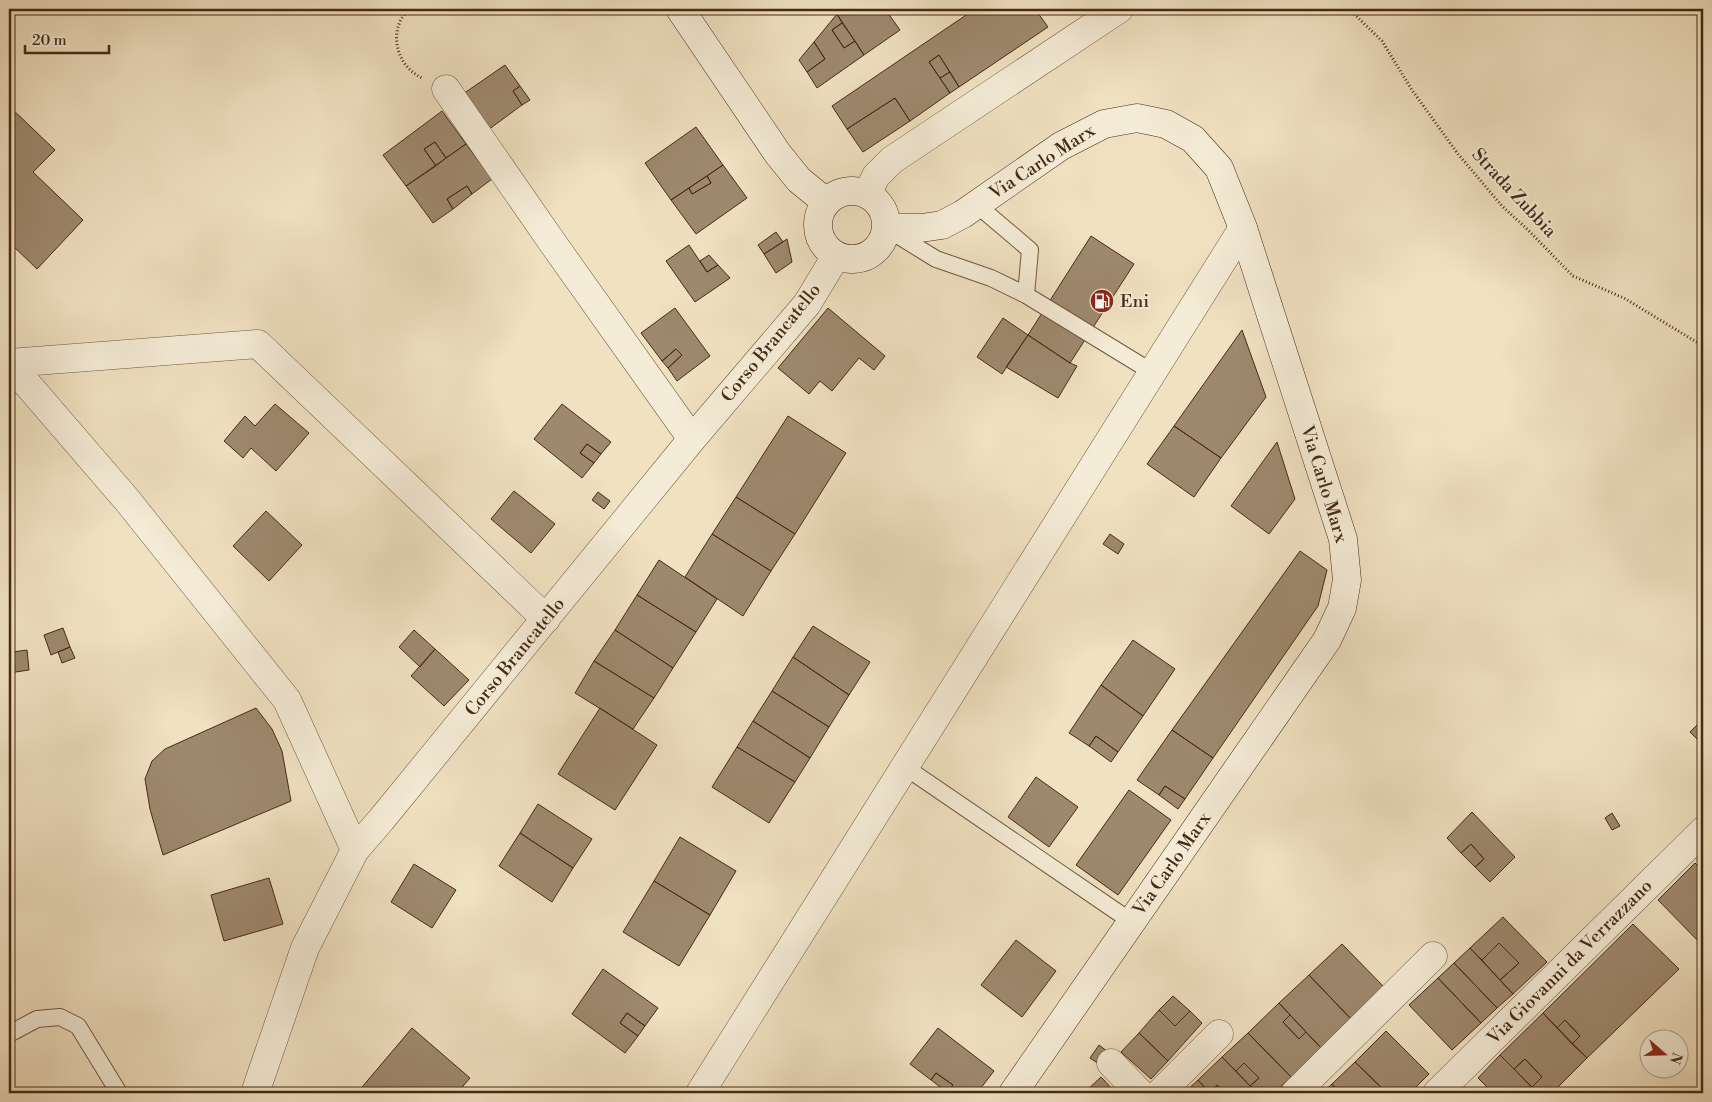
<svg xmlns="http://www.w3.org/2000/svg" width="1712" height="1102" font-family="'Libre Bodoni',serif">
  <rect width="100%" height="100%" fill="#f0e1c1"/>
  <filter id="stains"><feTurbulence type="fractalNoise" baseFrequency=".004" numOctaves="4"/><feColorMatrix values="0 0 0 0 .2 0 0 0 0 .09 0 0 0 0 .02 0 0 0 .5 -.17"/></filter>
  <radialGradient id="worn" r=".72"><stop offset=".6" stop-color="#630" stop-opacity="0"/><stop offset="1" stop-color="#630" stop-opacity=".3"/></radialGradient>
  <path fill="#9e896e" stroke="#462a14" d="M842 9H885L900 30 864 55 837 14Z
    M975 9H1035L1048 27 959 87 939 55 929 62 950 93 910 121 895 98 847 129 832 106Z
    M837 14 842 23 832 30 844 48 855 41 864 55 817 88 807 72 825 59 814 42Z
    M842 23 855 41 844 48 832 30Z
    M814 42 825 59 807 72 799 60Z
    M939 55 950 72 940 78 929 62Z
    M505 65 520 86 513 91 522 105 488 130 463 94Z
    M950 72 959 87 950 93 940 78Z
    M520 86 530 100 522 105 513 91Z
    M895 98 910 121 863 152 847 129Z
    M9 106 55 150 33 172 83 220 37 269 9 242Z
    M442 111 466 144 446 158 435 142 424 149 436 166 406 186 383 155Z
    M696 127 723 165 671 200 645 163Z
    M435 142 446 158 436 166 424 149Z
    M466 144 492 179 472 194 467 186 447 199 453 209 433 223 406 186Z
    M723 165 747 198 696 234 671 200 689 188 692 194 711 183 707 176Z
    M707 176 711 183 692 194 689 188Z
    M467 186 472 194 453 209 447 199Z
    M776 232 783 242 764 254 758 245Z
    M1091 236 1134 264 1070 363 1028 335Z
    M787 239 792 262 776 273 764 254Z
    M689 245 707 272 718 265 730 278 695 302 666 261Z
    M709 255 718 265 707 272 700 261Z
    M675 308 710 356 677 381 668 368 682 355 676 349 662 361 641 333Z
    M828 308 885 356 874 370 859 358 832 391 820 381 809 394 778 368Z
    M1003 318 1028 335 1002 374 977 357Z
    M1242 330 1266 397 1221 458 1174 426Z
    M1028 335 1070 363 1077 366 1058 398 1006 367Z
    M676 349 682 355 668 368 662 361Z
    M275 404 309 433 276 471 251 448 243 458 224 441 245 416 255 426Z
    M562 404 611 442 601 454 587 444 580 453 594 463 582 478 534 439Z
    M788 416 846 453 795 534 736 497Z
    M1174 426 1221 458 1194 497 1147 464Z
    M1277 442 1295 499 1269 534 1231 506Z
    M587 444 601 454 594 463 580 453Z
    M514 491 555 524 531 553 491 519Z
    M598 492 610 501 604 509 592 500Z
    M736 497 795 534 771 571 712 534Z
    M266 511 302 545 269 581 233 546Z
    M712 534 771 571 743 616 685 577Z
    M1110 534 1124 544 1118 554 1103 544Z
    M1300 551 1327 570 1318 606 1213 758 1172 730Z
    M659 560 717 599 696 632 637 595Z
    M637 595 696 632 673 668 615 630Z
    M813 626 870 662 849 695 793 657Z
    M63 628 70 647 51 655 44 635Z
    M414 630 435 649 420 667 399 647Z
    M615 630 673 668 654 698 594 661Z
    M1133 640 1175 669 1143 716 1101 685Z
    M70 647 75 658 62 663 58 652Z
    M435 649 469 680 444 706 411 676Z
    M27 650 29 670 9 673V663L14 662 13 652Z
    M793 657 849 695 829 727 772 691Z
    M594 661 654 698 633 729 575 693Z
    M1101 685 1143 716 1118 752 1096 736 1089 746 1069 733Z
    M772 691 829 727 810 758 753 721Z
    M256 708 272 729 282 751 291 801 163 855 150 809 145 779 152 761 165 749Z
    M600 708 657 745 615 810 558 774Z
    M1703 719V745L1690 732Z
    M753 721 810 758 795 782 737 747Z
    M1172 730 1213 758 1185 799 1165 786 1159 795 1137 780Z
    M1096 736 1118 752 1111 762 1089 746Z
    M737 747 795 782 769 823 712 787Z
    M1036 777 1078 807 1049 847 1008 817Z
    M1165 786 1185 799 1178 809 1159 795Z
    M1129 790 1171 820 1118 895 1076 865Z
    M538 804 592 839 573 868 520 833Z
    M1472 812 1515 857 1490 882 1475 867 1484 859 1471 844 1461 853 1447 838Z
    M1612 813 1620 826 1612 830 1605 818Z
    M520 833 573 868 552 902 499 866Z
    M680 837 736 871 710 915 654 881Z
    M1471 844 1484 859 1475 867 1461 853Z
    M1695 863 1703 871V946L1658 900Z
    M414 864 456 890 432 928 391 902Z
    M269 878 283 924 224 941 211 895Z
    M654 881 710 915 679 966 623 932Z
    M1503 917 1547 962 1513 994 1500 980 1519 963 1499 943 1482 960 1470 948Z
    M1633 924 1679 969 1587 1058 1572 1044 1580 1036 1565 1020 1557 1028 1543 1013Z
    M1016 940 1056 971 1022 1017 981 985Z
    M1499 943 1519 963 1500 980 1482 960Z
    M1342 944 1384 987 1351 1019 1309 975Z
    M1470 948 1513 994 1497 1008 1454 963Z
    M1454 963 1497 1008 1481 1023 1438 978Z
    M603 969 658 1008 645 1026 627 1013 620 1023 638 1036 625 1053 572 1014Z
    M1309 975 1351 1019 1321 1048 1279 1003Z
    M1438 978 1481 1023 1452 1050 1409 1005Z
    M1173 996 1190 1011 1175 1026 1159 1010Z
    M1279 1003 1290 1015 1283 1022 1299 1039 1306 1032 1321 1048 1291 1077 1248 1033Z
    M1159 1010 1175 1026 1190 1011 1202 1023 1168 1061 1139 1033Z
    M627 1013 645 1026 638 1036 620 1023Z
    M1543 1013 1587 1058 1552 1093H1537L1532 1087 1542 1077 1525 1059 1514 1069 1500 1055Z
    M1290 1015 1306 1032 1299 1039 1283 1022Z
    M1565 1020 1580 1036 1572 1044 1557 1028Z
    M412 1028 470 1078 457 1093H357Z
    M938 1028 994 1071 977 1093H949L947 1092 953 1085 936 1073 931 1080 910 1064Z
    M1386 1031 1429 1074 1410 1093H1387L1355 1062Z
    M1139 1033 1168 1061 1151 1079 1121 1052Z
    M1248 1033 1291 1077 1274 1093H1258L1250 1086 1259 1078 1244 1063 1236 1071 1222 1057Z
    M1099 1045 1108 1052 1099 1064 1090 1058Z
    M1500 1055 1514 1069 1537 1093H1493L1478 1078Z
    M1222 1057 1250 1086 1258 1093H1226L1217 1085 1210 1092 1206 1089 1198 1080Z
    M1525 1059 1542 1077 1532 1087 1514 1069Z
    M1355 1062 1387 1093H1340L1332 1084Z
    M1244 1063 1259 1078 1250 1086 1236 1071Z
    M936 1073 953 1085 947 1092 931 1080Z
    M1101 1077 1116 1093H1084Z
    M1198 1080 1206 1089 1201 1093H1184Z
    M1332 1084 1340 1093H1322Z
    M1217 1085 1226 1093H1211Z"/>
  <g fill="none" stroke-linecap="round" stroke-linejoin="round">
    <g stroke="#70583f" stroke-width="18">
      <path id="service" d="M977 205 1030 250 1026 295
        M889 230 936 259 991 278 1026 295 1152 372
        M905 767 1132 922
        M9 1034 37 1019 60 1017 78 1026 119 1093"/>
    </g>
    <g stroke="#70583f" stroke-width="29">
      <path id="minor" d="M446 89 552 242 692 439
        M867 194 876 176 892 160 1119 9
        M9 363 258 344 546 619
        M9 363 127 500 287 700 355 850
        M1111 1063 1140 1093
        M255 1093 305 948 355 850 381 820 692 439 807 304 836 256
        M700 1093 1243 228
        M1160 1093 1219 1034
        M1295 1093 1433 956
        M1437 1093 1703 831"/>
    </g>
    <g stroke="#462a14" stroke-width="29">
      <path id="secondary" d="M680 9 778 154 799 180 826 202
        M818 225a34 34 0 1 1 68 0a34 34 0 1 1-68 0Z
        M886 228H921L942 225 963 214 1061 146 1104 124 1137 118 1166 124 1193 139 1219 168 1243 228 1343 539 1347 580 1342 608 1327 640 1013 1093"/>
    </g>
    <path stroke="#462a14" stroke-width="3" stroke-dasharray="1 2.5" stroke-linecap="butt" d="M409 9C387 30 396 66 422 78
      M1349 9 1382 41 1412 90 1458 154 1502 206 1527 229 1573 276 1624 298 1703 346"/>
    <use href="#service" stroke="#f5ecd7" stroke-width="16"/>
    <use href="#minor" stroke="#f5ecd7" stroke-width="28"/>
    <use href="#secondary" stroke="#f5ecd7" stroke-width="28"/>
  </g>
  <defs>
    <g id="fuel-disc" transform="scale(1.25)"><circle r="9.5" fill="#8f2418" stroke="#f5ecd7"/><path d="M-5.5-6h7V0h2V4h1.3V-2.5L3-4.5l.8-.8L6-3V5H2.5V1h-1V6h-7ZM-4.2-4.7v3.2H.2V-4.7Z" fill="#fff"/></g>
  </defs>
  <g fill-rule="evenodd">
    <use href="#fuel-disc" x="1102" y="301"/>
  </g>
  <g text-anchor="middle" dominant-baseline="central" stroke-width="4" stroke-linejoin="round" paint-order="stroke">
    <g font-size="18" fill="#462a14" stroke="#f5ecd7">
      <text transform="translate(1042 162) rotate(-33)">Via Carlo Marx</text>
      <text transform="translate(1514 193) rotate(47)">Strada Zubbia</text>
      <text transform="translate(771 343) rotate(-51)">Corso Brancatello</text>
      <text transform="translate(1324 484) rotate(73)">Via Carlo Marx</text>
      <text transform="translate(515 657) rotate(-51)">Corso Brancatello</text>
      <text transform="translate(1172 864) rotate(-55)">Via Carlo Marx</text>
      <text transform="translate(1570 962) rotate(-45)">Via Giovanni da Verrazzano</text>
    </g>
    <g font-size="18" fill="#462a14" stroke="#f5ecd7" text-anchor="start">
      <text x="1120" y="301">Eni</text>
    </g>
  </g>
  <rect width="1712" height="1102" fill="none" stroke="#f0e1c1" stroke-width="30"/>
  <rect x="10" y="10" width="1692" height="1082" fill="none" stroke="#462a14" stroke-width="2.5"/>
  <rect x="15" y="15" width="1682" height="1072" fill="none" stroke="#462a14"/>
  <g transform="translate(1664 1054) rotate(110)"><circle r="24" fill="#f5ecd7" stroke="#af9e89"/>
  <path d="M0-4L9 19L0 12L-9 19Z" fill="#8f2418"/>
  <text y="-8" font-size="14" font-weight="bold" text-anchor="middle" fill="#462a14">N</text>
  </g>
  <path d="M25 45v8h84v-8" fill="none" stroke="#462a14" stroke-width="2.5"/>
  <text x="32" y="45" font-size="15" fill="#462a14" stroke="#f5ecd7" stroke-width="4" paint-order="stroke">20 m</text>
  <rect width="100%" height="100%" filter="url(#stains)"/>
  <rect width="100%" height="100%" fill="url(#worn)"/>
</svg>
